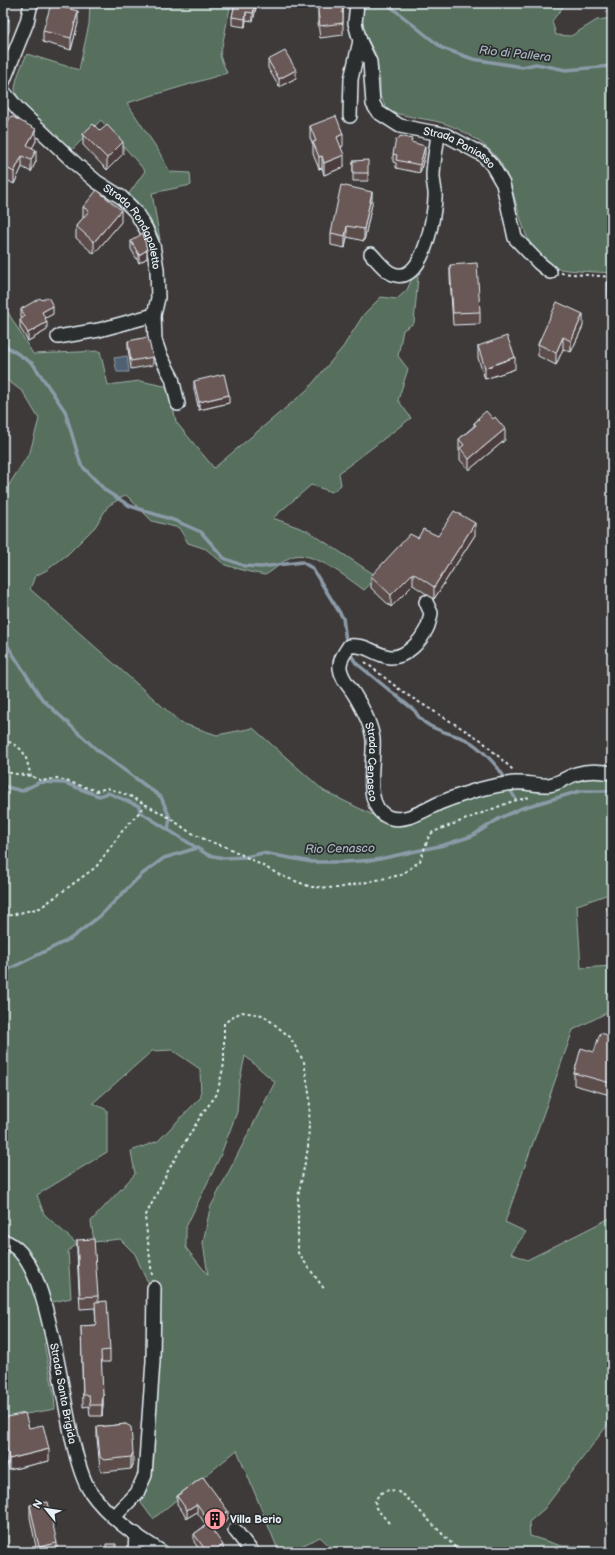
<svg xmlns="http://www.w3.org/2000/svg" width="615" height="1555" font-family="'Balsamiq Sans',sans-serif">
  <rect width="100%" height="100%" fill="#3e3a3a"/>
  <filter id="ink" filterUnits="userSpaceOnUse"><feTurbulence type="fractalNoise" baseFrequency=".025" numOctaves="2"/><feDisplacementMap in="SourceGraphic" scale="8" xChannelSelector="R" yChannelSelector="G"/><feConvolveMatrix kernelMatrix="1 2 1 2 8 2 1 2 1" color-interpolation-filters="sRGB"/></filter>
  <g filter="url(#ink)">
    <path fill="#566f5d" stroke="#9fb0aa" fill-rule="evenodd" d="M90 3H231L220 56 227 73 127 103 158 150 170 172 190 173 191 185 152 193 160 240 148 215 128 195 145 171 101 120 71 151C60 140 15 102 15 89 16 77 22 65 27 54L79 70 89 24Z
      M365 3H566L552 21 556 35 571 36 597 20 612 18V273C601 272 560 271 552 267 515 249 521 181 493 153 477 138 457 126 435 121 419 118 404 116 388 111L380 96V81L375 53 363 30 360 15Z
      M413 276 418 277 414 323 403 330 398 356 408 369 398 400 411 418 339 473 341 485 332 492 311 485 273 518 308 531 378 577 364 590C349 579 310 548 291 557 282 561 275 570 265 575L250 572 225 565 206 549 188 543 179 528 152 521 126 495 108 506 95 527 68 554 47 570 35 576 30 589 181 723 217 735 253 728 324 791 383 820 503 788 575 781 598 777 612 778V893L577 905 581 968 612 966V1010L573 1030 505 1222 526 1232 511 1253 527 1260 612 1217V1419L544 1509 529 1522 530 1536 562 1546 612 1547V1552H336L320 1537 289 1552H279L237 1450 153 1519 141 1503 153 1459 160 1300 145 1277 135 1254 120 1239 94 1242 91 1221 135 1174 131 1151 158 1141 201 1097 200 1069 172 1050 152 1051 93 1103 107 1110V1152L37 1195 44 1214 77 1244 68 1251 71 1298 48 1303 31 1252 15 1239 3 1232V494L30 452 39 419 23 392 3 377V304L33 354 100 351 108 385 140 381 169 387 176 422 214 468 307 390 343 347 364 314 381 297 397 299 407 290ZM245 1056 275 1082 210 1208 203 1243 208 1275 186 1248V1227L219 1159 237 1112 239 1084Z
      M3 1244 23 1260 50 1340 44 1344 54 1394 55 1409 3 1418Z
      M8 1486 9 1552H3V1487Z"/>
    <path fill="#4f6172" stroke="#8c9ba8" d="M127 356 129 372H117L114 358Z"/>
    <g fill="none" stroke-linecap="round" stroke-linejoin="round">
      <path stroke="#8c9ba8" stroke-width="3.5" d="M386 3 442 48 473 59 522 67 536 64 566 70 612 66
        M3 341 6 346 33 364 65 411 81 465 106 491 130 506 176 521 201 532 224 558 244 566 261 567 302 562 312 568 343 618 346 641
        M3 639 42 699 97 750 161 797 170 818 168 830
        M349 652 356 663 415 711C424 730 450 732 467 740 480 747 497 765 504 777
        M3 786 22 791 40 782 65 783 99 796 108 793 139 806 140 812 208 855 224 858 245 857 263 853 312 862H345L375 860 444 845 472 836 500 818 522 808 580 791H612
        M511 791 515 798
        M3 972 70 939 100 916 141 875 164 858 197 848"/>
      <g stroke="#e8f1f8" stroke-width="16">
        <g id="minor">
          <path id="s1" d="M357 3 355 23 360 41 370 62 373 104 378 112 400 126 446 135 483 155 492 165 503 184 515 238 539 263 550 272"/>
          <path d="M3 82 27 22 31 3"/>
          <path id="s2" d="M3 91 18 109 77 165 97 182 121 197 135 211 146 229 153 245 157 269 158 298 154 315 155 340 160 355 172 378 178 404"/>
          <path d="M350 116 351 79 360 41"/>
          <path d="M371 254C377 260 382 267 389 272 422 292 434 218 435 198 436 191 433 183 433 176 433 162 437 147 438 133"/>
          <path d="M58 337 99 330 154 315"/>
          <path id="s3" d="M426 602 431 613C430 618 429 624 427 628 421 641 406 658 390 657 375 655 367 644 349 646 345 653 339 659 340 668 341 678 349 686 354 694 362 707 371 724 373 739 375 760 362 806 388 817 406 824 427 808 442 802 465 793 492 785 515 783 527 782 538 786 548 785 559 784 567 777 576 774 589 770 599 771 612 773"/>
          <path id="s4" d="M3 1241C59 1254 59 1444 90 1491 107 1516 137 1537 162 1552"/>
          <path d="M114 1517 137 1493 145 1475 153 1361 154 1288"/>
          <path d="M235 1530 252 1552"/>
          <path d="M135 1552 136 1534"/>
        </g>
      </g>
      <path stroke="#e8f1f8" stroke-width="2" stroke-dasharray="3 3" stroke-linecap="butt" d="M561 273 612 277
        M365 662 404 693 481 740 513 770
        M3 739C27 750 24 752 31 776
        M3 772 31 776 42 781 57 778 97 791 107 788 130 796 170 818 188 831 208 841 229 848 282 876 311 887 338 888 401 875 420 861 429 836 433 832 513 801 530 797
        M3 917 40 908 96 867 123 830 146 805
        M152 1275 145 1217 169 1169 202 1114 217 1094 224 1064V1023L241 1012 263 1015 290 1037 304 1062 310 1099 308 1148 298 1197V1253L325 1290
        M389 1523 376 1508 375 1501C382 1487 394 1488 405 1496L460 1552"/>
      <use href="#minor" stroke="#2a2d2e" stroke-width="13"/>
    </g>
    <path fill="#5c4d4b" stroke="#e8f1f8" d="M235 3H257L253 21 246 20 245 27 232 25V17Z
      M319 3H344L343 13V35L320 38 318 23V11Z
      M78 23 71 50 43 42V31Z
      M268 60 296 78 279 87 268 68Z
      M310 126 343 146 341 147 344 167 324 175 322 168 319 169 313 154V145L310 138Z
      M3 131 36 141 32 148 36 161 31 172 22 167 14 184 3 178Z
      M83 134 123 154 107 170 83 145Z
      M412 143 425 154 420 173 396 168V163L393 162V154Z
      M353 161 368 173V181H353Z
      M372 204 364 241 347 237 345 248 331 245V233Z
      M83 207 121 222 94 254 76 238V226L83 218Z
      M131 241 147 258 139 263 131 249Z
      M450 265 480 312V324L453 325 450 277Z
      M608 281H612V330H611L608 293Z
      M42 300 53 314 45 318 47 330 28 341 20 328V320L22 319 21 317V309Z
      M583 326 571 352 563 349 556 365 538 356V344Z
      M128 341 153 357V365L131 369 128 349Z
      M478 346 515 369 485 379 478 358Z
      M194 381 229 403 199 410 194 389Z
      M478 418 505 440 469 470 460 460V452L459 451V439L474 426V423L478 420Z
      M475 535 434 599 413 585 391 607 371 588V576L418 538 438 536Z
      M612 895V919L607 909V898Z
      M612 1036 610 1095 574 1085V1073L594 1052Z
      M77 1240 98 1296V1302L110 1350V1362H101L103 1405 102 1416H90L89 1406 83 1407 81 1326 96 1325 95 1308 80 1309 77 1252Z
      M3 1418 29 1428 49 1461 9 1470 3 1445Z
      M126 1424 133 1465 131 1469 104 1472 100 1469 97 1438V1427Z
      M203 1477 228 1519 213 1530 223 1552H201L194 1542V1534L206 1525 197 1512 187 1518 177 1504V1496Z
      M30 1505 57 1543V1552H37L30 1517Z"/>
    <path fill="#4b3e3d" stroke="#e8f1f8" d="M255 3H257L253 21V13Z
      M343 3H344L342 24V13Z
      M78 11V23L71 50V38Z
      M246 12V20L245 27V19Z
      M9 19V31L3 45V33Z
      M296 70V78L279 87V79Z
      M36 129V141L27 157V145Z
      M343 134V146L337 149V137Z
      M123 142V154L107 170V158Z
      M425 146V154L420 173V165Z
      M36 150V161L31 172V160Z
      M344 155V167L324 175V163Z
      M22 156V167L14 184V172Z
      M322 156V168L319 169V157Z
      M372 192V204L364 241V229Z
      M121 210V222L94 254V242Z
      M347 226V237L345 248V236Z
      M147 250V258L139 263V255Z
      M5 257V261L3 262V258Z
      M53 306V314L42 320V312Z
      M583 314V326L571 352V341Z
      M47 322V330L28 341V333Z
      M563 337V349L556 365V353Z
      M515 357V369L485 379V368Z
      M229 395V403L199 410V402Z
      M505 429V440L469 470V459Z
      M475 523V535L434 599V587Z
      M413 573V585L391 607V595Z
      M612 1075V1087L610 1095V1083Z
      M103 1394V1405L102 1416V1405Z
      M49 1449V1461L9 1470V1459Z
      M133 1453V1465L131 1469V1457Z
      M197 1504V1512L187 1518V1510Z
      M228 1511V1519L211 1532V1524Z
      M223 1545V1552H214Z"/>
    <path fill="#6b5957" stroke="#e8f1f8" d="M235 3H255L253 13 246 12 245 19 232 17Z
      M319 3H343L342 13H343V23L320 26 318 11Z
      M51 4 78 11 71 38 43 31Z
      M3 17 9 19 3 33Z
      M285 51 296 70 279 79 268 60Z
      M11 116 36 129 27 145 36 150 31 160 22 156 14 172 3 166V131Z
      M336 116 343 134 337 137 344 155 324 163 322 156 319 157 313 142 316 141 310 126Z
      M93 124 100 131 107 125 123 142 107 158 83 134Z
      M400 136 412 139 411 142 425 146 420 165 396 160 397 155 393 154 396 139H399Z
      M368 160V173H353V161Z
      M341 185 372 192 364 229 347 226 345 236 331 233Z
      M97 190 121 210 94 242 76 226 89 211 83 207Z
      M143 233 147 250 139 255 131 241Z
      M477 263 480 312 453 313 450 265Z
      M608 281H612V318L611 319Z
      M48 297 53 306 42 312 47 322 28 333 20 320 25 316 21 309 40 298 42 300Z
      M557 302 583 314 571 341 563 337 556 353 538 344Z
      M507 336 515 357 485 368 478 346Z
      M148 337 153 357 131 361 128 341Z
      M224 374 229 395 199 402 194 381Z
      M486 411 493 419 495 417 505 429 469 459 460 448 464 445 459 439 476 425 474 423 479 419 478 418Z
      M454 511 475 523 434 587 413 573 391 595 371 576 410 534 418 538 423 529 438 536Z
      M612 895V907L607 898Z
      M600 1033 612 1036V1075L610 1083 574 1073 581 1048 594 1052Z
      M94 1239 98 1296 80 1297 77 1240Z
      M107 1301 110 1350 101 1351 103 1394 102 1405H90L89 1395H83L81 1326 96 1325 95 1302Z
      M25 1413 29 1428 43 1425 49 1449 9 1459 3 1433V1418Z
      M126 1424 131 1427 133 1453 131 1457 104 1460 100 1457 97 1427Z
      M203 1477 228 1511 211 1524 197 1504 187 1510 177 1496Z
      M48 1502 57 1543 39 1547 30 1505Z
      M208 1524 223 1545 214 1552H207L194 1534Z
      M106 1544H116V1552H106Z"/>
  </g>
  <defs>
    <g id="building-disc" transform="scale(1.15)"><circle r="9.5" fill="#ff9aa2" stroke="#2a2d2e"/><path d="M-4-6H4V6H1V3H-1V6H-4ZM-2.5-4.3h1.7v1.8h-1.7ZM.8-4.3h1.7v1.8H.8ZM-2.5-1h1.7V.8h-1.7ZM.8-1h1.7V.8H.8Z" fill="#111"/></g>
  </defs>
  <g fill-rule="evenodd">
    <use href="#building-disc" x="215" y="1519"/>
  </g>
  <g text-anchor="middle" dominant-baseline="central" stroke-width="3.5" stroke-linejoin="round" paint-order="stroke">
    <g font-size="11" fill="#e8f1f8" stroke="#2a2d2e">
      <text stroke="none"><textPath href="#s1" startOffset="204">Strada Paniasso</textPath></text>
      <text stroke="none"><textPath href="#s2" startOffset="191">Strada Rondapaletto</textPath></text>
      <text stroke="none"><textPath href="#s3" startOffset="246">Strada Cenasco</textPath></text>
      <text stroke="none"><textPath href="#s4" startOffset="170">Strada Santa Brigida</textPath></text>
    </g>
    <g font-size="11" font-weight="bold" fill="#e8f1f8" stroke="#2a2d2e" text-anchor="start">
      <text x="230" y="1519">Villa Berio</text>
    </g>
    <g font-size="12" font-style="italic" fill="#abb7c2" stroke="#2a2d2e">
      <text transform="translate(515 54) rotate(6)">Rio di Pallera</text>
      <text transform="translate(340 849) rotate(-1)">Rio Cenasco</text>
    </g>
  </g>
  <rect width="615" height="1555" fill="none" stroke="#2a2d2e" stroke-width="16"/>
  <rect x="8" y="8" width="599" height="1539" fill="none" stroke="#e8f1f8" stroke-width="1.5" filter="url(#ink)"/>
  <g transform="translate(46 1509) rotate(300)" stroke="#2a2d2e" stroke-width="3" paint-order="stroke">
  <path d="M0-3L7 15L0 10L-7 15Z" fill="#e8f1f8"/>
  <text y="-6" font-size="11" font-weight="bold" text-anchor="middle" fill="#e8f1f8">N</text>
  </g>
</svg>
